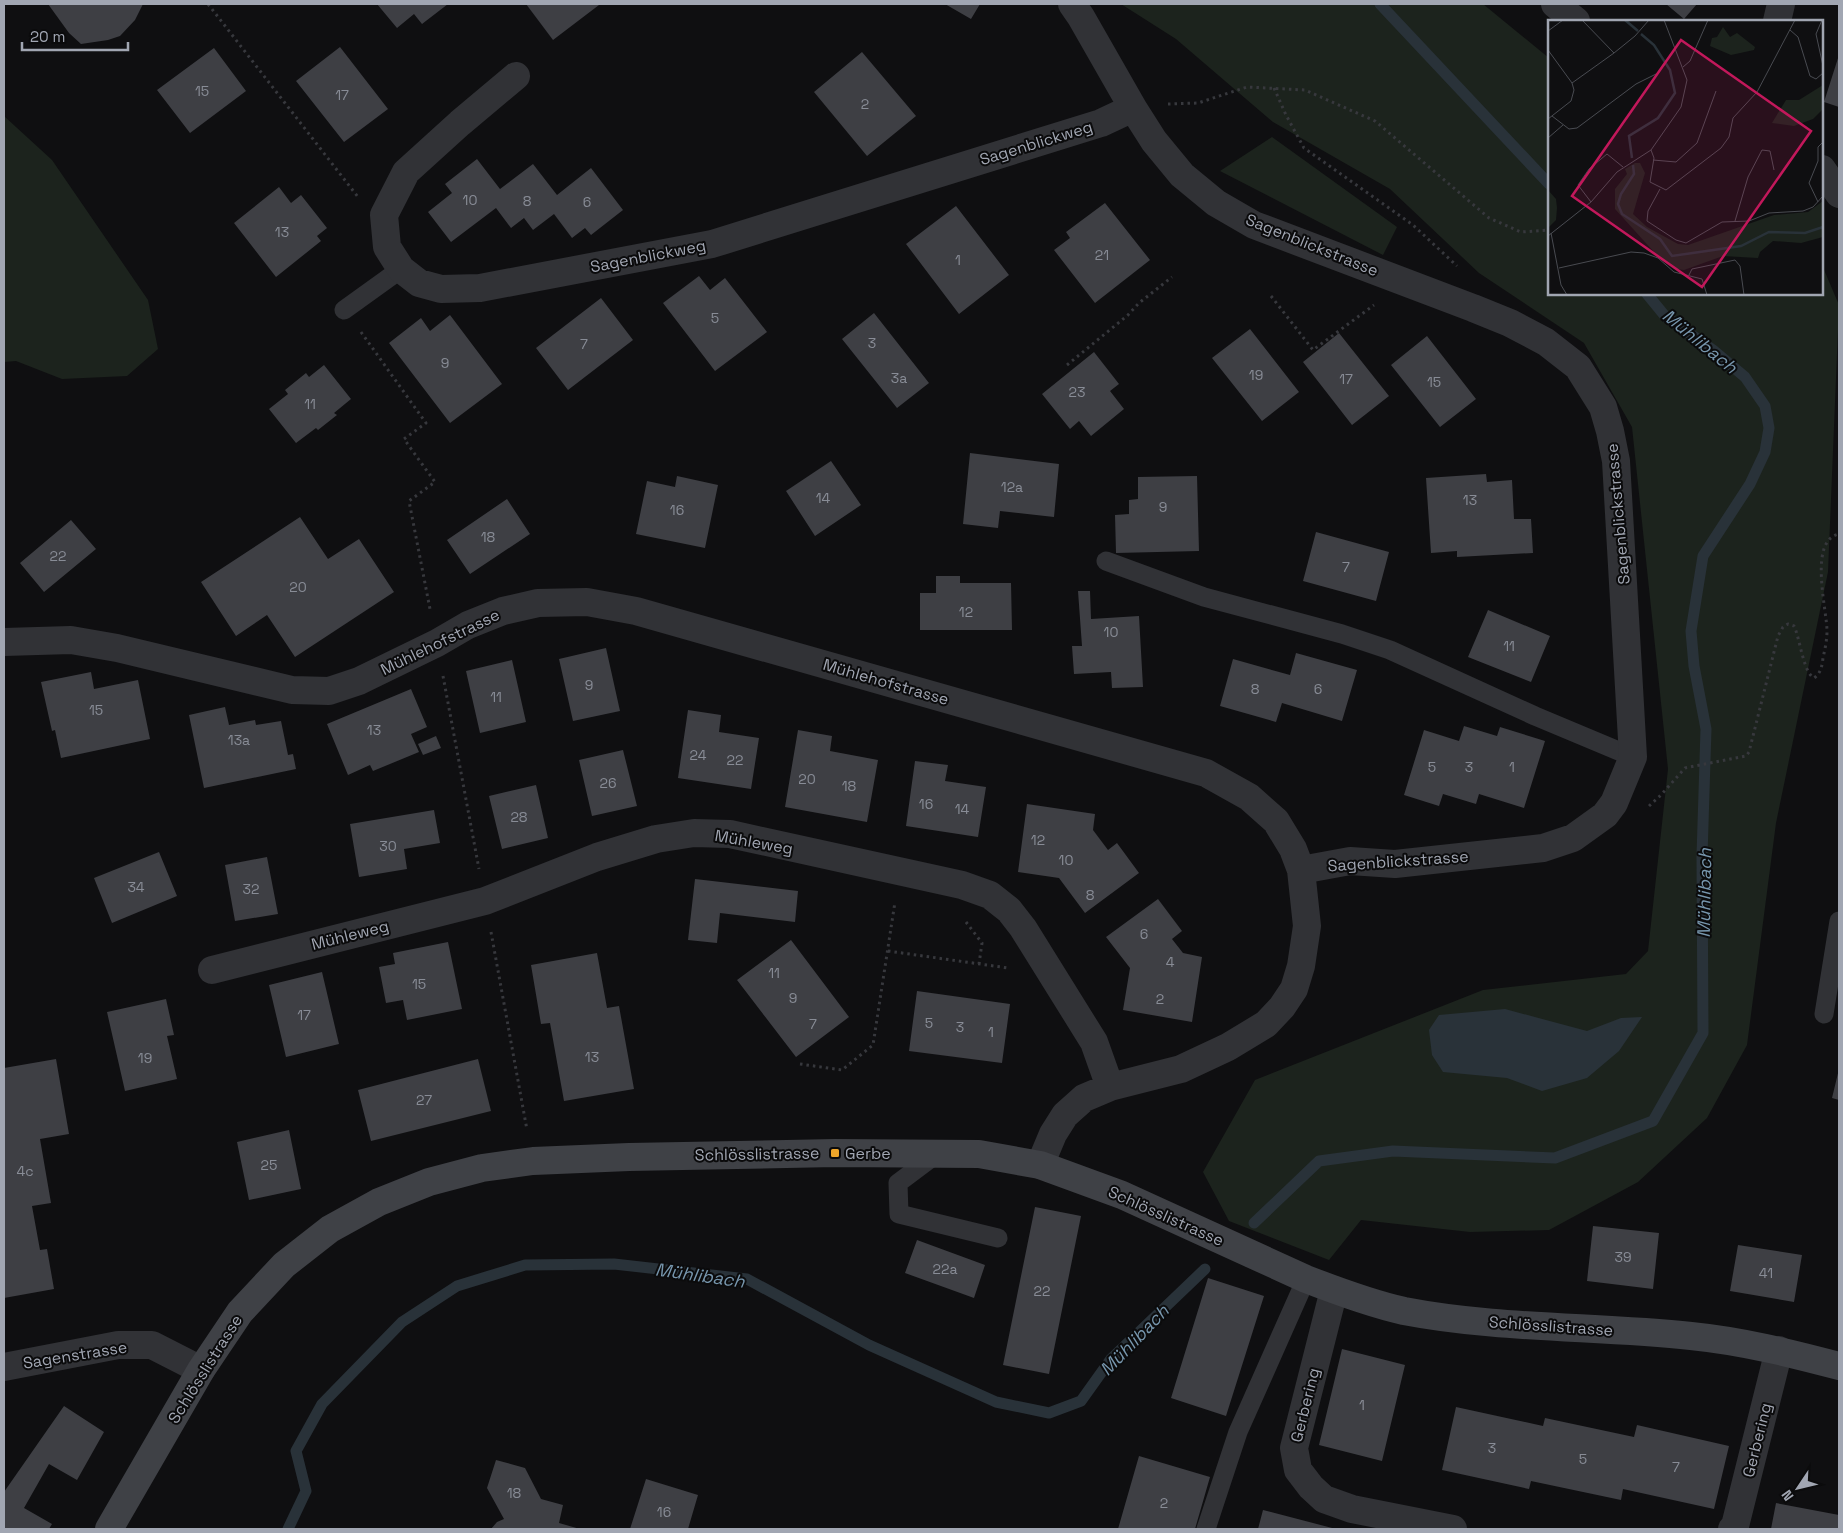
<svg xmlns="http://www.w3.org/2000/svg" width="1843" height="1533" font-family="'Space Grotesk',sans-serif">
  <rect width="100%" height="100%" fill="#0f0f11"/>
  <path fill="#1c231d" d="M1121 4H1483L1549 58V294H1822V265L1839 305 1828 572 1776 823 1747 1045 1707 1118 1638 1182 1549 1230 1470 1232 1361 1220 1329 1260 1229 1221 1203 1172 1255 1080 1483 990 1626 974 1648 951 1668 769 1632 427 1584 343 1479 273 1390 189 1273 122 1176 39Z
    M4 116 52 160 148 300 158 349 127 376 62 379 16 361 4 362Z
    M1272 137 1397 227 1383 255 1220 171Z"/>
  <path fill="#293239" d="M1505 1009 1587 1031 1621 1018 1642 1017 1619 1051 1587 1078 1542 1091 1507 1078 1443 1072 1432 1055 1429 1030 1439 1015Z"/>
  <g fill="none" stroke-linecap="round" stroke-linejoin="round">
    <path stroke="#293239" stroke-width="11" d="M1380 4 1549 184
      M1254 1223 1319 1161 1393 1151 1555 1158 1653 1121 1703 1033 1702 856 1706 729 1694 666 1691 631 1703 556 1750 484 1765 452 1769 428 1765 406 1745 377 1713 350 1665 316 1647 294
      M288 1529 306 1491 296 1451 322 1404 402 1322 457 1286 525 1265 614 1264 747 1279 869 1345 996 1402 1049 1413 1081 1401 1111 1359 1205 1269"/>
  </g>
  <path fill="#3e3f44" d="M48 4H143L135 20 120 36 108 40 81 44 69 33Z
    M377 4H448L422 24 414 14 397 28Z
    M526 4H598L599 5 553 40Z
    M945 4H980L971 19Z
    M1666 4H1697L1684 19Z
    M340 47 388 109 344 142 296 81Z
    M214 48 246 91 190 133 157 90Z
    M862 52 916 116 867 156 814 92Z
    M1839 55V107L1824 102Z
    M477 159 500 189 533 164 557 195 591 168 623 210 591 235 585 228 572 238 554 214 533 230 524 218 511 228 496 208 451 242 428 212 452 193 445 184Z
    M279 187 291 203 301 195 327 228 317 236 321 241 276 277 234 223Z
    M1105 203 1150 260 1095 303 1054 250 1070 238 1066 232Z
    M956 206 1009 275 959 314 906 244Z
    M699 276 710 290 725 278 767 332 715 371 663 303Z
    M601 298 633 340 568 390 536 348Z
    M874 313 929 383 897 408 842 339Z
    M450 315 502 384 450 423 389 343 421 318 430 331Z
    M1250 329 1299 392 1262 421 1212 358Z
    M1339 333 1389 396 1352 425 1303 362Z
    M1427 336 1476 399 1440 427 1391 365Z
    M1094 352 1119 384 1110 391 1124 409 1091 436 1079 421 1070 429 1042 394Z
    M324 365 351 399 334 413 337 415 318 430 316 428 296 443 269 409 288 394 285 390 306 373 309 377Z
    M970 453 1059 464 1054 517 1000 511 998 528 963 524Z
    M831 461 861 505 815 536 786 491Z
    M1486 474 1487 482 1512 480 1514 519H1531L1533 553 1457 557V551L1431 553 1426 478Z
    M677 476 718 485 705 548 636 534 647 481 675 487Z
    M1197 476 1199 551 1116 553 1115 515 1129 514V500L1138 499V477Z
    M507 499 530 534 470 574 447 540Z
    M300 517 328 559 359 539 394 592 295 657 267 615 236 636 201 582Z
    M71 520 96 549 44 592 20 563Z
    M1316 532 1389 552 1376 601 1303 581Z
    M936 576H960V583H1011L1012 630H920V593H936Z
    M1078 591H1090L1091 619 1139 616 1143 687 1112 688 1111 672 1074 674 1072 646H1082Z
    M1488 610 1550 636 1531 682 1468 657Z
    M606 648 620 711 573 721 559 659Z
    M1296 653 1357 670 1342 721 1282 703 1276 722 1220 706 1233 659 1290 675Z
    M512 660 526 722 480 733 466 671Z
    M91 672 94 689 138 680 150 739 61 758 55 730 52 731 41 682Z
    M411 689 427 727 411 734 419 752 373 771 370 765 348 775 327 724Z
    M225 707 229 725 255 720 256 725 281 721 288 755 293 754 296 769 204 788 189 715Z
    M688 710 721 715 719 732 759 738 751 789 678 778Z
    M1464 726 1497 736 1500 727 1545 741 1524 808 1479 794 1476 804 1443 794 1439 806 1404 795 1424 730 1459 741Z
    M798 730 832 736 830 751 878 760 867 822 785 807Z
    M436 736 441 748 423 755 418 744Z
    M623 750 637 806 592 816 579 760Z
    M915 761 948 765 945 781 986 787 978 837 906 826Z
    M536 785 548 838 502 849 489 796Z
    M1027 804 1095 814 1093 830 1108 850 1117 843 1139 873 1085 913 1059 878 1018 872Z
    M434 810 440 843 404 849 407 869 359 877 350 824Z
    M159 852 177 896 112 923 94 878Z
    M267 857 278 914 235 921 225 865Z
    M695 879 798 891 795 922 720 913 717 943 688 940Z
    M1158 899 1182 931 1172 939 1183 953 1202 957 1192 1022 1123 1010 1130 968 1106 937Z
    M791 940 849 1017 796 1057 737 980Z
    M448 942 462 1009 407 1020 403 1000 386 1003 379 967 395 964 393 953Z
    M597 953 607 1008 619 1006 634 1089 564 1101 550 1023 541 1024 531 965Z
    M322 972 339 1044 286 1057 269 985Z
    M917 991 1010 1004 1002 1063 909 1051Z
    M166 999 174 1035 167 1036 177 1079 125 1091 107 1012Z
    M56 1059 69 1134 40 1139 51 1203 32 1206 40 1250 47 1249 54 1289 4 1298V1068Z
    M478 1059 491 1111 371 1141 358 1090Z
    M1839 1069V1100L1832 1098Z
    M289 1130 301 1189 249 1200 237 1142Z
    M1035 1207 1081 1216 1049 1374 1003 1365Z
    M1593 1226 1659 1233 1653 1289 1587 1281Z
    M917 1240 985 1265 974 1298 905 1273Z
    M1738 1245 1802 1255 1794 1302 1730 1291Z
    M1208 1278 1264 1296 1226 1416 1171 1398Z
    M1342 1349 1405 1365 1382 1461 1319 1445Z
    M64 1406 104 1432 77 1480 49 1464 24 1508 52 1524 49 1529H4V1492Z
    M1456 1407 1543 1426 1545 1418 1634 1437 1637 1425 1729 1446 1714 1509 1623 1489 1621 1500 1531 1481 1529 1489 1442 1470Z
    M1139 1456 1210 1477 1195 1529H1118Z
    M496 1460 525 1468 541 1499 563 1505 559 1523 580 1529H491L497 1522 504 1519 487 1488Z
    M646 1479 698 1495 688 1529H630Z
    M1776 1503 1839 1515V1529H1771Z
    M1263 1510 1336 1529H1258Z"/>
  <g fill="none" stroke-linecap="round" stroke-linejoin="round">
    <path stroke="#37383d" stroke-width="3" stroke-dasharray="2.5 4" stroke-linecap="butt" d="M208 4 358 197
      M1274 88 1286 115 1304 148 1413 225 1457 266
      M1168 104 1198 103 1247 87 1305 90 1375 121 1489 218 1521 232 1549 230
      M1271 296 1313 350 1374 305
      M361 332 426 423 404 439 435 482 409 501 430 609
      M1067 365 1128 315 1139 303 1172 277
      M443 676 479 869
      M1649 806 1661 795 1685 768 1746 756 1749 752 1778 636 1783 627 1788 624 1794 626C1800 638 1803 672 1814 678 1821 673 1822 666 1823 658 1825 649 1827 640 1827 631 1827 610 1808 540 1839 534
      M966 922 982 943 979 964
      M491 932 527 1130
      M888 951 1008 968
      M800 1064 842 1070 873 1045 895 902"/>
    <path stroke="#313236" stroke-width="19" d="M344 310 401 269
      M1106 561 1204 597 1342 634 1390 650 1535 716 1633 757
      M1824 1014 1839 921
      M938 1153 898 1183 899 1214 998 1238
      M1206 1529 1238 1432 1306 1279"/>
    <path stroke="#313236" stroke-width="28" d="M1072 4 1081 17 1133 108 1154 141 1182 175 1216 203 1254 225 1473 308 1510 323 1546 342 1578 367 1603 407 1610 431 1616 461 1633 757 1614 803 1605 815 1573 838 1543 848 1395 864 1350 861 1301 870
      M1555 4 1576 21
      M1777 21 1781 4
      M516 76 460 123 406 172 384 215 387 247 401 269 419 283 441 289 480 288 712 244 1101 123 1133 108
      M1822 169 1839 194
      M4 642 71 640 117 648 292 690 329 691 359 681 437 643 468 625 503 611 538 603 587 602 636 611 1206 773 1249 797 1276 821 1293 849 1301 870 1307 926 1301 966 1294 989 1282 1007 1266 1024 1228 1047 1181 1069 1110 1087 1084 1098 1065 1115 1053 1134 1040 1165
      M212 970 485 901 597 857 656 839 694 833 730 834 962 885 990 895 1009 910 1023 928 1094 1042 1110 1087
      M1334 1290 1294 1448 1298 1470 1311 1487 1324 1499 1352 1509 1453 1529
      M4 1367 118 1345H152L201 1370
      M1732 1529 1735 1526 1779 1350"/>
    <path stroke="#3f4146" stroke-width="28" d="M109 1529 201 1370 240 1312 284 1265 330 1229 379 1202 429 1182 482 1168 533 1161 629 1157 835 1153 979 1154 1040 1165 1122 1195 1306 1279C1337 1291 1372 1304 1404 1311 1497 1329 1596 1326 1691 1336 1741 1341 1790 1353 1839 1366"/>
  </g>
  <rect fill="#efa62a" stroke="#0b0b0c" stroke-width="2" x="830" y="1148" width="10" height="10" rx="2.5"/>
  <g text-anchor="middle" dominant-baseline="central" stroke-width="4" stroke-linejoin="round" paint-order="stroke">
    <g font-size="14" fill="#888c96">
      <text x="202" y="91">15</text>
      <text x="342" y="95">17</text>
      <text x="865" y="104">2</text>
      <text x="470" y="200">10</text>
      <text x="527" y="201">8</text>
      <text x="587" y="202">6</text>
      <text x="282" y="232">13</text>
      <text x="1102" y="255">21</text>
      <text x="958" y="260">1</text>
      <text x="715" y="318">5</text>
      <text x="872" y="343">3</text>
      <text x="584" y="344">7</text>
      <text x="445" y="363">9</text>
      <text x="1256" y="375">19</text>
      <text x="899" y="378">3a</text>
      <text x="1346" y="379">17</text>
      <text x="1434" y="382">15</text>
      <text x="1077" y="392">23</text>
      <text x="310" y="404">11</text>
      <text x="1012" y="487">12a</text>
      <text x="823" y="498">14</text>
      <text x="1470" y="500">13</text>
      <text x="1163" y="507">9</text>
      <text x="677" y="510">16</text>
      <text x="488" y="537">18</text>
      <text x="58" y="556">22</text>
      <text x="1346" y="567">7</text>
      <text x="298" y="587">20</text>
      <text x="966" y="612">12</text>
      <text x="1111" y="632">10</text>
      <text x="1509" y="646">11</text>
      <text x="589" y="685">9</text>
      <text x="1255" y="689">8</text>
      <text x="1318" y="689">6</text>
      <text x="496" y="697">11</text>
      <text x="96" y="710">15</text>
      <text x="374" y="730">13</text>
      <text x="239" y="740">13a</text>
      <text x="698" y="755">24</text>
      <text x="735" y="760">22</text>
      <text x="1432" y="767">5</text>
      <text x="1469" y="767">3</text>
      <text x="1512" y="767">1</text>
      <text x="807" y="779">20</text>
      <text x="608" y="783">26</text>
      <text x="849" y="786">18</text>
      <text x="926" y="804">16</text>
      <text x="962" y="809">14</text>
      <text x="519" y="817">28</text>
      <text x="1038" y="840">12</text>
      <text x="388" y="846">30</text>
      <text x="1066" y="860">10</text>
      <text x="136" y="887">34</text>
      <text x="251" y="889">32</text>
      <text x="1090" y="895">8</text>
      <text x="1144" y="934">6</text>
      <text x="1170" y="962">4</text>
      <text x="774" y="973">11</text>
      <text x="419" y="984">15</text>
      <text x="793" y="998">9</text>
      <text x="1160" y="999">2</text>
      <text x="304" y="1015">17</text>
      <text x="929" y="1023">5</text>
      <text x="813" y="1024">7</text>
      <text x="960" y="1027">3</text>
      <text x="991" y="1032">1</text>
      <text x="592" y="1057">13</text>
      <text x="145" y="1058">19</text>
      <text x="424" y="1100">27</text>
      <text x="269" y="1165">25</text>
      <text x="25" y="1171">4c</text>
      <text x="1623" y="1257">39</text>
      <text x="945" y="1269">22a</text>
      <text x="1766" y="1273">41</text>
      <text x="1042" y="1291">22</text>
      <text x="1362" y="1405">1</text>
      <text x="1492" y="1448">3</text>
      <text x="1583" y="1459">5</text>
      <text x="1676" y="1467">7</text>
      <text x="514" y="1493">18</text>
      <text x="1164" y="1503">2</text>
      <text x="664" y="1512">16</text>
    </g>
    <g font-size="16" fill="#a1a6b2" stroke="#0b0b0c">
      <text transform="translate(1036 143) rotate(-17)">Sagenblickweg</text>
      <text transform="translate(1312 245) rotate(22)">Sagenblickstrasse</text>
      <text transform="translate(648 256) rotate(-11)">Sagenblickweg</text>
      <text transform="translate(1618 514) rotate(-95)">Sagenblickstrasse</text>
      <text transform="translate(440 642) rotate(-26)">Mühlehofstrasse</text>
      <text transform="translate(886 682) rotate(16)">Mühlehofstrasse</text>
      <text transform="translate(754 842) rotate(10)">Mühleweg</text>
      <text transform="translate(1398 861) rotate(-4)">Sagenblickstrasse</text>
      <text transform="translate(350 935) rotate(-14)">Mühleweg</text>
      <text transform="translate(757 1154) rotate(-1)">Schlösslistrasse</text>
      <text transform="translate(1166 1216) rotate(24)">Schlösslistrasse</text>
      <text transform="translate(1551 1326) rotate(4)">Schlösslistrasse</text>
      <text transform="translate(75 1355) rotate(-9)">Sagenstrasse</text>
      <text transform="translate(205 1369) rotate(-58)">Schlösslistrasse</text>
      <text transform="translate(1305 1405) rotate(-76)">Gerbering</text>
      <text transform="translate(1757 1440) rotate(-76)">Gerbering</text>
    </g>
    <g font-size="16" fill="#a1a6b2" stroke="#0b0b0c" text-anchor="start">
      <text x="845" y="1153">Gerbe</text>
    </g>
    <g font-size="18" font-style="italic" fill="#7796ad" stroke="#0b0b0c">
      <text transform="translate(1700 341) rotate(39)">Mühlibach</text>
      <text transform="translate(1704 893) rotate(-89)">Mühlibach</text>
      <text transform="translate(700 1275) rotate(8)">Mühlibach</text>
      <text transform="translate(1134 1340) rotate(-46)">Mühlibach</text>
    </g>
  </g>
  <g transform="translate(1548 20)">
    <rect width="275" height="275" fill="#0f0f11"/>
    <path d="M175 7 182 17 189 13 207 27 206 30 183 35 162 26 164 18 169 17ZM275 65V89L265 99 246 106 224 103 238 80H251ZM87 143H92L97 153 85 194 99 207 130 224 140 225 226 195 260 192 275 181V217L253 223 225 221 212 232 210 238 175 236 136 250 128 249 106 232 67 189V169L79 154 77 149ZM0 170 8 179 9 188 8 200 0 208Z" fill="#1c231d"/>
    <path fill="none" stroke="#293239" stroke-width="2.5" d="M77 0 90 11M84 138 81 116 110 98 127 73 122 50 106 25 93 14M85 145 86 154 73 174 70 184 74 194 112 219 124 236 193 226 221 212 257 213 275 207"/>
    <path fill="none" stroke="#494b51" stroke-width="1" d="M274 0 268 14 275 46M242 10 250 17 262 56 268 59 275 53M0 11 15 0M0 30 24 63 26 70 23 81 0 99M66 33 87 16 101 0M135 47 142 41 160 0M24 63 66 33 34 0M4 96 21 109 29 108 88 64 108 54M0 118 15 105M103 130 106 138 102 162 118 170 173 128 181 117 185 98 209 72 247 0M105 140 128 142 149 123 168 71M112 169 100 191 99 201 128 220 138 223 174 202 201 201 221 193 255 191 265 187 275 176M43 182 30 165 41 149 59 134 75 147M270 182 261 163 270 141V127L275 122M187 201 200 157 214 130 222 131 226 150M3 213 13 265 19 275M0 216 43 182 69 152 103 130 133 87 139 60 116 0M11 248 83 232 96 233 110 238 126 252 154 259 159 275M141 255 144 249 187 240 192 246 196 275"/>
    <path fill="#c2185b" fill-opacity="0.15" stroke="#c2185b" stroke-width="2.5" d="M133 20 263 111 154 267 24 176Z"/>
    <rect width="275" height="275" fill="none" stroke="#a1a6b2" stroke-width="2.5"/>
  </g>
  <rect width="1843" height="1533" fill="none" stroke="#a1a6b2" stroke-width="10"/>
  <g transform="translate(1798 1488) rotate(235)" stroke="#0b0b0c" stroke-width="4" paint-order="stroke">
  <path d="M0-4L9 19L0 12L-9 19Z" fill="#a1a6b2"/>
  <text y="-8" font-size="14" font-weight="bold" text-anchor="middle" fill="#a1a6b2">N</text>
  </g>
  <path d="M22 42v8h106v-8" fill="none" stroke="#a1a6b2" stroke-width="2.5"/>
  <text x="30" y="42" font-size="15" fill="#a1a6b2" stroke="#0b0b0c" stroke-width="4" paint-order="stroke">20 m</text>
</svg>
